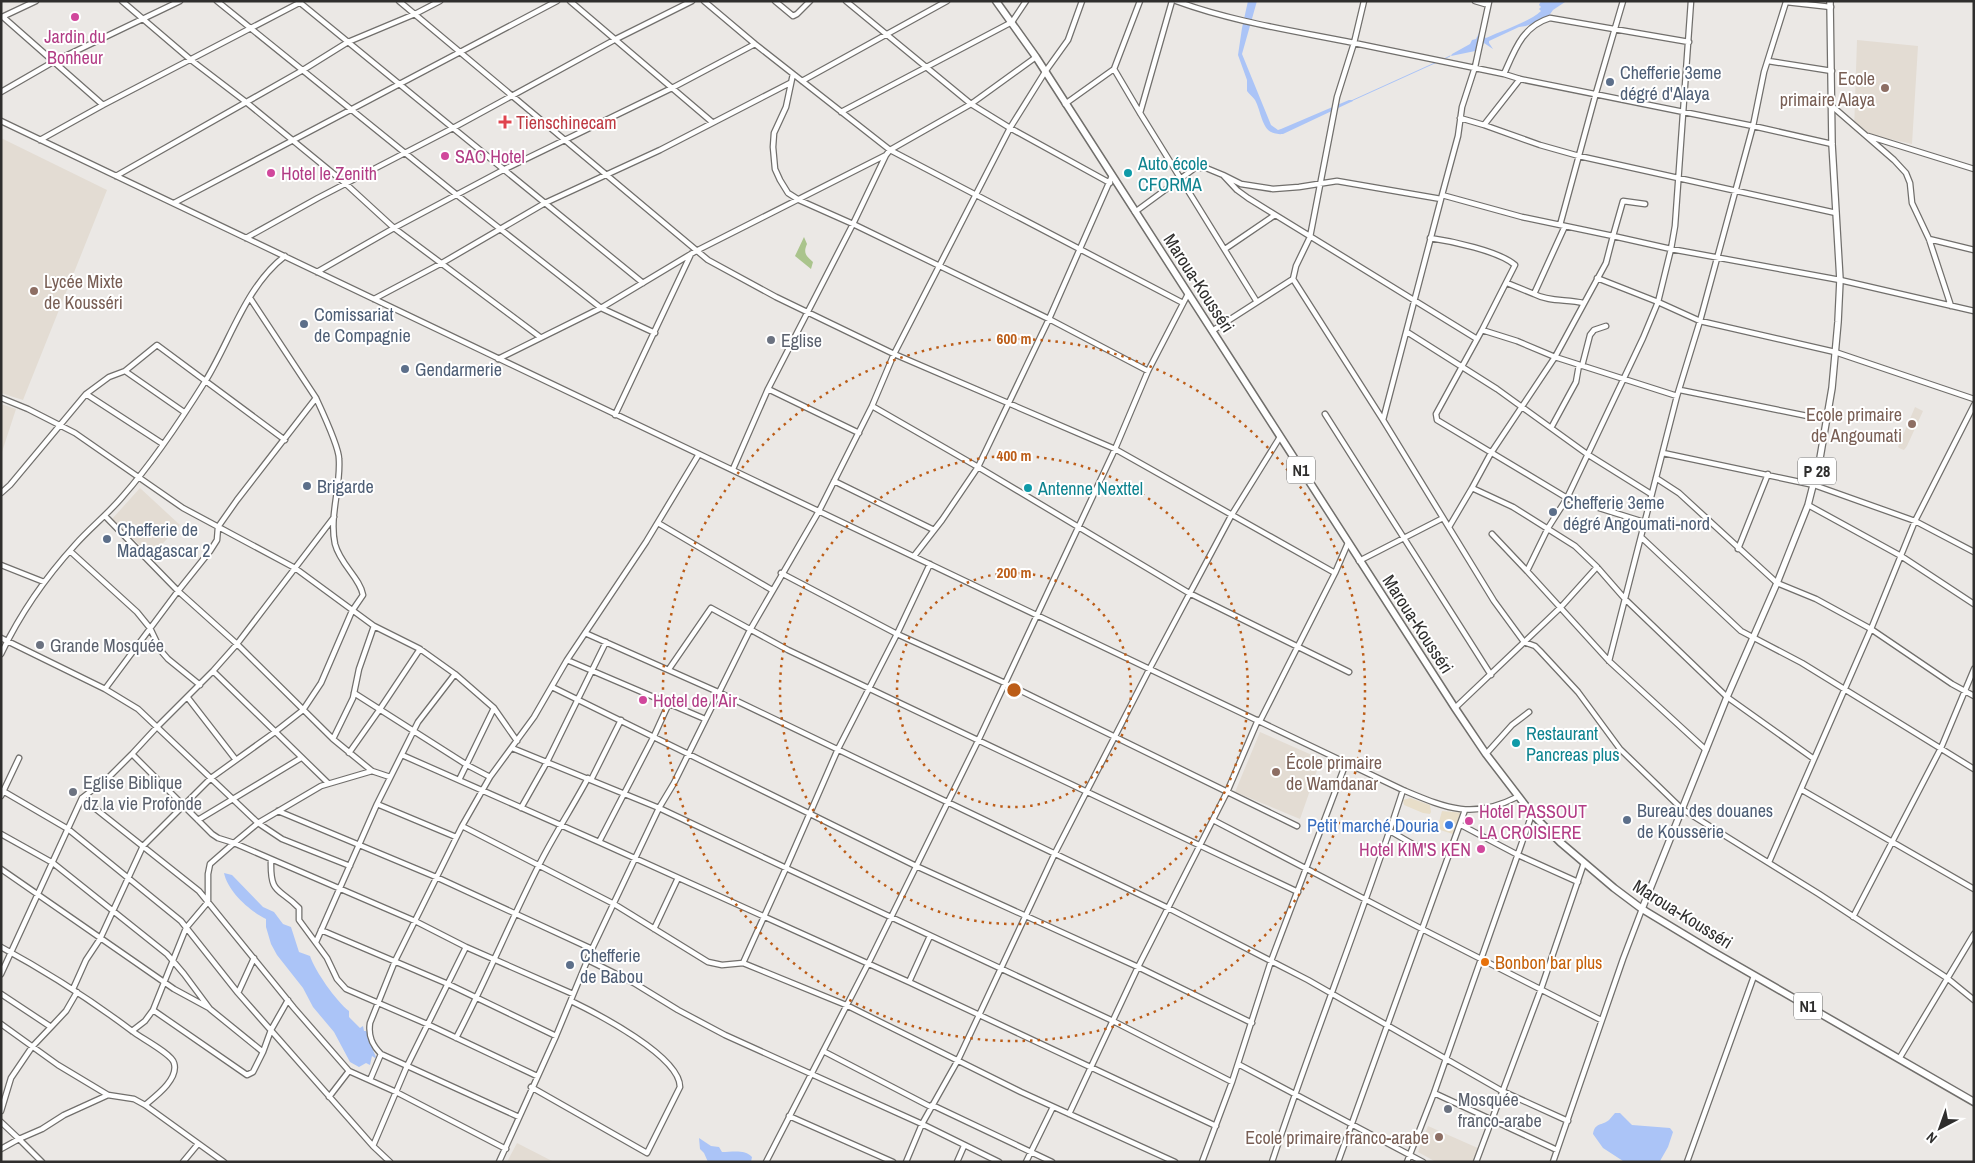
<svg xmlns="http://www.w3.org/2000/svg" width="1975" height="1163" font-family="'Archivo Narrow',sans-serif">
  <rect width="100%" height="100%" fill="#ebe8e5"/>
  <path fill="#e8dec9" d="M1410 798 1430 805 1431 812 1430 814 1423 813 1404 805 1403 800Z
    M1442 811 1465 813 1456 835 1437 829Z"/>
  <path fill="#e3dcd3" d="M1857 40 1918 46 1912 144 1854 131Z
    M1 138 107 190 23 400 1 393Z
    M1 404 16 409 1 455Z
    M1915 407 1923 411 1907 446 1904 450 1901 449 1898 447Z
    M140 488 180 525 151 556 112 519Z
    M1260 732 1321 759 1300 819 1235 792Z
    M1428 1126 1480 1149 1475 1162H1436L1418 1152Z
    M517 1143 554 1162H507Z"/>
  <path fill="#aac48c" d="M804 237 807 244C803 253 806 256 813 262L811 269 795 256Z"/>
  <path fill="#abc4f7" d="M1248 1H1257L1242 54 1271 125 1278 130 1281 129 1349 100H1353V101L1283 134C1261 136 1263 115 1255 100 1253 97 1249 94 1247 91V80L1238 55 1242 28Z
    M1541 1 1565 2 1553 10 1548 17 1526 26 1519 27 1489 41V43L1493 49 1484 43 1480 50 1451 56 1452 54 1470 44 1472 40 1476 39 1479 33 1486 38C1504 30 1529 22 1541 11L1539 9 1541 7 1539 5Z
    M224 873 232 875 263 907 274 912 283 924 291 927 299 952 310 956C315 971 336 1001 349 1011V1017L360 1028 363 1026 364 1031H366L373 1040 372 1048 376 1057 375 1058 372 1056 370 1065 366 1063 359 1067 350 1062 334 1032 313 1007 303 988 277 955 271 944 266 927V919C250 911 228 892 224 873Z
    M1615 1113H1620L1632 1125 1670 1128 1673 1132 1668 1147 1660 1161H1623L1603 1148 1593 1134C1595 1122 1602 1126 1609 1120 1611 1118 1613 1115 1615 1113Z
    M699 1138 711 1146 719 1147 722 1152C732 1152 745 1149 752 1157L751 1162H708L704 1153 700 1149Z"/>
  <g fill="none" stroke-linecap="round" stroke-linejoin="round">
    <path stroke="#abc4f7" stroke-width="1" d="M1442 60 1450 56
      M1351 101 1437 62"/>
    <g stroke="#716f6c" stroke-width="7">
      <path id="minor" d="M122 1 191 60 246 102 346 184 394 228 540 337
        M217 1 457 195 601 308 655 333
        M298 1 453 128 616 39 692 1
        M399 1 708 260 776 297 894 354 1115 449 1335 573
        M570 1 712 122
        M704 1 755 44 890 150 1183 303
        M775 1 793 16 797 14 810 1
        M846 1 971 104 1010 128 1110 183
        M1176 1C1233 22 1295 31 1354 43L1337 97 1310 237 1296 266 1293 279 1383 420 1494 601 1524 642 1535 646 1540 651 1578 692 1620 749 1682 809 1819 894 1947 978 1974 1000
        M1364 1 1354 43 1504 74
        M1475 1 1485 4 1489 1
        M1691 1 1675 226 1671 249 1658 302 1643 338 1567 498 1548 528 1527 571 1609 661 1706 750
        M2 17 36 1
        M3 17 103 105
        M1689 42 1550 18C1523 26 1515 49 1504 74L1520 79 1753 126 1832 144
        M1768 61 1832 71
        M1114 69 1140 113 1257 302
        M793 74 786 107 774 133 773 147 775 169 780 180 788 193 799 200 853 224 1049 319 1148 371
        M1520 79 1484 125 1540 145 1579 156 1836 213
        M802 81 947 1
        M1 92 53 62 180 1
        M1065 104 1114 69 1140 1
        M1833 107 1894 160 1906 173 1910 183 1912 203 1929 239 1951 306
        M841 112 1012 22 1026 1
        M1140 113 1172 1
        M1460 118 1484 125
        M1 121 1403 790C1446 808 1472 820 1517 797
        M1868 136 1974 169
        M40 140 103 105 301 2
        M1223 175 1241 184 1273 189 1299 187 1337 181 1441 199 1442 195 1522 217 1613 236 1623 201 1645 204
        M116 176 303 70 348 42 415 14 440 1
        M1442 195 1458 136 1462 107 1475 67 1489 2
        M174 203 557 1
        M1135 212 1195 168H1206L1223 175 1237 190 1248 198 1477 339
        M1560 225 1596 93 1623 1
        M1565 226 1534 294C1549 302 1568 299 1583 303
        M246 238 318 198 453 128 643 283
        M1430 238C1451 241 1499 251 1515 265L1482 330
        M1929 239 1974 250
        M1225 249 1275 215
        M317 272 394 228 505 169 672 88 755 44
        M1597 278 1658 302 1700 321 1835 352 1974 399
        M1507 283 1534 294
        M250 298 316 398
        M374 299 442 263 545 203 660 150 790 83
        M1212 331 1293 279
        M1407 332 1497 389 1587 454 1651 494
        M498 359 601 308 696 251 886 155
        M1582 366 1590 335 1594 330 1606 326
        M125 371 184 412
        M768 389 859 433
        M1680 390 1827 420
        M86 394 163 444
        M1 398 28 409 75 433 183 508 295 568 374 626 420 649
        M872 406 978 467 1189 593 1349 672
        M1325 414 1491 675
        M615 415 691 254
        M1383 420 1441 199
        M1551 428 1576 382 1579 365
        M1663 453 1814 485 1915 521 1974 552
        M733 469 768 389 853 224 886 155 890 150 971 104 1036 57
        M1656 478 1679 493 1777 583 1816 599 1871 629 1952 684 1974 696
        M834 481 934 530
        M1 493 10 485 86 394 109 377 125 371 157 345 285 440
        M1808 505 1901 556 1974 604
        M105 516 178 591 237 644 333 739 372 771 390 777
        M1644 522 1567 498 1437 420 1436 414 1482 330 1517 341 1555 357 1677 396
        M658 523 772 590
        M1449 527 1472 488
        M1492 534 1527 571
        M1641 537 1741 631 1802 663 1974 769
        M1738 549 1768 474
        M70 551 137 612 150 628 161 651 168 659 200 685
        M914 556 942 520 978 467 1049 319 1112 176
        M1359 561 1443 518
        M1 565 44 582
        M781 573 897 634 1005 683 1297 826
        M585 633 718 692 1168 908 1308 980 1502 1091 1568 1121
        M1 638 105 689 138 709 258 823 282 839 350 866
        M1 654C20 614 45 578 75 545 90 528 108 514 123 496 154 461 181 420 206 380 231 339 246 286 285 256
        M567 660 705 719
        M1609 661 1677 396 1700 321 1753 126 1764 72 1786 2 1831 7
        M669 669 711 608 788 650 1298 892
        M213 671 328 783
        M552 687 916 866 1138 967 1252 1023
        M354 693 467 765 490 777
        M188 698 236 760
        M1455 708 1561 607 1597 567
        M1260 721 1335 573 1348 543
        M333 739 353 698 359 669 374 626
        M512 748 659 808 786 868 838 749 897 634 930 564
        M349 753 380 709 420 649 455 674
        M132 754 212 834 218 838 234 843 415 921 466 947 573 994
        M1486 754 1512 725 1529 712
        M402 755 599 842 909 982 1216 1126
        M1814 759 1727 697 1625 599 1597 567 1575 546 1513 507 1472 488 1491 453 1555 357 1606 263 1613 236 1671 249 1840 280 1974 311
        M459 780 494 708
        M591 780 621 720
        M1802 790 1974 889
        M3 791 68 829 181 921 238 993 373 1146
        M1 796 19 758
        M82 798 199 891 294 1008 349 1071 396 1092 506 1149
        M377 804 456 837
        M521 808 547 762 606 642
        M278 811 436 877 592 949
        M198 820 301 758
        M1213 820 1422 929 1601 1020
        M1461 825 1518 855 1578 882
        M462 826 614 904 708 962 722 965 743 963
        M1390 831 1416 846
        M1 834 53 863 167 954 184 974 210 1009 263 1052 271 1030 288 1000
        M599 842 654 736 669 703
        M271 860C270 896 279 887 299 908V920L327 958 337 979 346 989 427 1024 537 1076
        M1769 862 1871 629 1915 521 1974 405
        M1 869 174 989 209 1008
        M1853 917 1941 748 1974 669
        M654 929 678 878
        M321 930 448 984 556 1036
        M316 942 377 804 418 722 455 674 494 708 517 741
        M1 947C47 972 91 1000 132 1031 141 1038 172 1054 174 1063 179 1079 156 1096 145 1105
        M588 960 634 983 678 1010 725 1035 922 1124 999 1162
        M1 974 82 798 108 778 132 754 156 728 213 671 237 644 334 517
        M909 982 930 936
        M73 989 86 960 100 939 143 846 211 778 275 732 303 710 321 683 352 611 363 595C360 578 340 564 335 544 329 516 341 487 339 459 339 447 322 411 316 398L237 500 218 527 217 540 210 551 178 591 105 689
        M238 993 254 958
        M1 994 51 1027 66 1011 77 992
        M153 1010 247 1075 253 1072 263 1052
        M1 1024 58 1065 108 1095 134 1099 145 1105 224 1162
        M132 1031 145 1021 153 1010 186 928 208 902V874L210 864 234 843 258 823 321 786 372 771
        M456 1038C486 981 510 922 539 865 554 835 572 808 588 778
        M823 1051 931 1107
        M1899 1059 1974 934
        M1238 1064 1423 1162
        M370 1080 381 1054
        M531 1087 647 1153 680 1087C680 1056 596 1013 571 1001
        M1434 1093 1557 1150
        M329 1097 349 1071
        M932 1105 1052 1162
        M1 1111 11 1078 32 1047 51 1027
        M1069 1114 1138 967 1227 792 1258 720
        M789 1116 893 1162
        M519 1117 381 1054C372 1045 368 1036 370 1023L395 961 462 826 490 777 534 717 567 660 646 542 699 454
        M1 1122 19 1139 1 1149
        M42 1162 19 1139 42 1129 64 1115 108 1095
        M183 1162 198 1144
        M390 1162 373 1146 407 1066 466 947
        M499 1162 556 1036 592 949 659 808 674 783 750 630 819 511 872 406 894 354 1010 128 1045 72 1068 40 1082 1
        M766 1162 868 964 978 741 1115 449 1148 371 1188 294
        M906 1162 922 1124 958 1060 1055 853 1150 668 1231 516 1280 437
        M957 1162 964 1146
        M1026 1162 1053 1107
        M1175 1162 1021 1092 846 1005 743 963 786 868 1113 1021 1232 1082
        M1202 1162 1232 1082 1271 961 1346 763
        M1272 1162C1313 1037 1363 915 1403 790
        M1338 1162 1465 810
        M1407 1162 1434 1093 1532 814
        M1476 1162 1541 989 1584 863
        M1553 1162 1623 959 1642 909
        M1687 1162 1754 976"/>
    </g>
    <g stroke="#716f6c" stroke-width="8">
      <path id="major" d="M1642 909 1727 697 1777 583 1808 505 1820 458 1832 388 1838 322 1840 280 1832 144 1830 1"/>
    </g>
    <g stroke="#716f6c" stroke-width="9">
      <path id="highway" d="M996 1 1036 57 1455 708 1486 754 1532 814 1560 842 1614 888 1642 909 1710 950 1974 1102"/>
    </g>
    <use href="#minor" stroke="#fff" stroke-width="4.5"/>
    <use href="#major" stroke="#fff" stroke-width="5.5"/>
    <use href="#highway" stroke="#fff" stroke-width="6"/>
  </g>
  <g fill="none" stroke="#bc5d18" stroke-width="2.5" stroke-dasharray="2.5 5">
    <circle cx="1014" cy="690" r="117"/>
    <circle cx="1014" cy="690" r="234"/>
    <circle cx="1014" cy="690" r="351"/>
  </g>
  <g fill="#d1479c" stroke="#fff" stroke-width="2">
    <circle cx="75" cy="17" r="5"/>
    <circle cx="445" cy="156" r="5"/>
    <circle cx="271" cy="173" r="5"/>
    <circle cx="643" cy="700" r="5"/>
    <circle cx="1469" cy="821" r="5"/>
    <circle cx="1481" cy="849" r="5"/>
  </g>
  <g fill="#5c6f8a" stroke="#fff" stroke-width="2">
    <circle cx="1610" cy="82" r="5"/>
    <circle cx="304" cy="324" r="5"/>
    <circle cx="405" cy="369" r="5"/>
    <circle cx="307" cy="486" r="5"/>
    <circle cx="1553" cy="512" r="5"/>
    <circle cx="107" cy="539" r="5"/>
    <circle cx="1627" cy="820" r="5"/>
    <circle cx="570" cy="965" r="5"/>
  </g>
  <g fill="#8d6e63" stroke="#fff" stroke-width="2">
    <circle cx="1885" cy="88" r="5"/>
    <circle cx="34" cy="291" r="5"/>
    <circle cx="1912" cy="424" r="5"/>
    <circle cx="1276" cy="772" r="5"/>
    <circle cx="1439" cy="1137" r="5"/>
  </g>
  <path fill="#e0444e" stroke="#fff" stroke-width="2" d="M502.5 114.5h5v5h5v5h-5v5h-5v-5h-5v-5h5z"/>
  <g fill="#0f9aa8" stroke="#fff" stroke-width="2">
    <circle cx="1128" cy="173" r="5"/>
    <circle cx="1028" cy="488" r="5"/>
    <circle cx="1516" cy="743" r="5"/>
  </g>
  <g fill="#6b7280" stroke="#fff" stroke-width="2">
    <circle cx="771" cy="340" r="5"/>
    <circle cx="40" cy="645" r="5"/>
    <circle cx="73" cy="792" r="5"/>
    <circle cx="1448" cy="1109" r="5"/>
  </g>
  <circle fill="#3f7fe0" stroke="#fff" stroke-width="2" cx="1449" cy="825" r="5"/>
  <circle fill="#e8710a" stroke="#fff" stroke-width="2" cx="1485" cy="962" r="5"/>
  <g text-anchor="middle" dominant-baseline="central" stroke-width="4" stroke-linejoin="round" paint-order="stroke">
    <g fill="#fff" stroke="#6d6d6c" stroke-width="1">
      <rect x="1287" y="456.5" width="28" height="27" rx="4"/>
      <rect x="1798" y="457.5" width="38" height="27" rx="4"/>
      <rect x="1794" y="992.5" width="28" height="27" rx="4"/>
    </g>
    <g font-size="16" font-weight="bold" fill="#2f2e2d">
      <text x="1301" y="470">N1</text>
      <text x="1817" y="471">P 28</text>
      <text x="1808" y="1006">N1</text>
    </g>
    <g font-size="18" fill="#b23c85" stroke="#fff" text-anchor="start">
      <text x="75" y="36" text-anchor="middle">Jardin du<tspan x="75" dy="21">Bonheur</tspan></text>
      <text x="455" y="156">SAO Hotel</text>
      <text x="281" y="173">Hotel le Zenith</text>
      <text x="653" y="700">Hotel de l'Air</text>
      <text x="1479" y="811">Hotel PASSOUT<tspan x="1479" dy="21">LA CROISIERE</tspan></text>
      <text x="1471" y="849" text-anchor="end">Hotel KIM'S KEN</text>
    </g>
    <g font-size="18" fill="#4e5e75" stroke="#fff" text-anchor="start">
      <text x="1620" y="72">Chefferie 3eme<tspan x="1620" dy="21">dégré d'Alaya</tspan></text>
      <text x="314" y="314">Comissariat<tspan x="314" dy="21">de Compagnie</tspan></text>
      <text x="415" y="369">Gendarmerie</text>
      <text x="317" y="486">Brigarde</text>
      <text x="1563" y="502">Chefferie 3eme<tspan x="1563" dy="21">dégré Angoumati-nord</tspan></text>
      <text x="117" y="529">Chefferie de<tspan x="117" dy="21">Madagascar 2</tspan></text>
      <text x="1637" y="810">Bureau des douanes<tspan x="1637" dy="21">de Kousserie</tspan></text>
      <text x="580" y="955">Chefferie<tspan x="580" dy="21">de Babou</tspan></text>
    </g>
    <g font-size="18" fill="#785e54" stroke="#fff" text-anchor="end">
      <text x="1875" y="78">Ecole<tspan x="1875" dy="21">primaire Alaya</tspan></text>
      <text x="44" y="281" text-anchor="start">Lycée Mixte<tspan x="44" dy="21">de Kousséri</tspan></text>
      <text x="1902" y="414">Ecole primaire<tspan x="1902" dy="21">de Angoumati</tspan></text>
      <text x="1286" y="762" text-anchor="start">École primaire<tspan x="1286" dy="21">de Wamdanar</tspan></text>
      <text x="1429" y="1137">Ecole primaire franco-arabe</text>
    </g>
    <g font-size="18" fill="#be3a42" stroke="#fff" text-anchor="start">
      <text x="516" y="122">Tienschinecam</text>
    </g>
    <g font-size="18" fill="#0d838f" stroke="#fff" text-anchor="start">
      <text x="1138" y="163">Auto école<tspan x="1138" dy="21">CFORMA</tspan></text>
      <text x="1038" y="488">Antenne Nexttel</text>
      <text x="1526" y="733">Restaurant<tspan x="1526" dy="21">Pancreas plus</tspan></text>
    </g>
    <g font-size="18" fill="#2f2e2d" stroke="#fff">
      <text transform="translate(1199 283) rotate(57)">Maroua-Kousséri</text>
      <text transform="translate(1418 624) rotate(57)">Maroua-Kousséri</text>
      <text transform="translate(1683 914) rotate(32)">Maroua-Kousséri</text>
    </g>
    <g font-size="18" fill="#5b616d" stroke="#fff" text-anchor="start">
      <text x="781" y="340">Eglise</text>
      <text x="50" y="645">Grande Mosquée</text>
      <text x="83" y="782">Eglise Biblique<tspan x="83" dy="21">dz la vie Profonde</tspan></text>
      <text x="1458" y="1099">Mosquée<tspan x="1458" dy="21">franco-arabe</tspan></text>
    </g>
    <g font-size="18" fill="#366cbe" stroke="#fff" text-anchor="end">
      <text x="1439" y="825">Petit marché Douria</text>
    </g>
    <g font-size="18" fill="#c56008" stroke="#fff" text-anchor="start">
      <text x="1495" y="962">Bonbon bar plus</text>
    </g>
  </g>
  <circle cx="1014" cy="690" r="8" fill="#bc5d18" stroke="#fff" stroke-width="2.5"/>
  <g font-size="15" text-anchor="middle" font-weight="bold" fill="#bc5d18" stroke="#fff" stroke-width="4" stroke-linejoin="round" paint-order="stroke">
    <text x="1014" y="344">600 m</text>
    <text x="1014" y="461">400 m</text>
    <text x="1014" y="578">200 m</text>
  </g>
  <rect width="1975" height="1163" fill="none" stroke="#2f2e2d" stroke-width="5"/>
  <g transform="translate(1940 1128) rotate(221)" stroke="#ffffff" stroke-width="4" paint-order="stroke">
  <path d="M0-4L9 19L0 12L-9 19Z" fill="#2f2e2d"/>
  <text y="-8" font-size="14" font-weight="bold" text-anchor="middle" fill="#2f2e2d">N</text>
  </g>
</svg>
